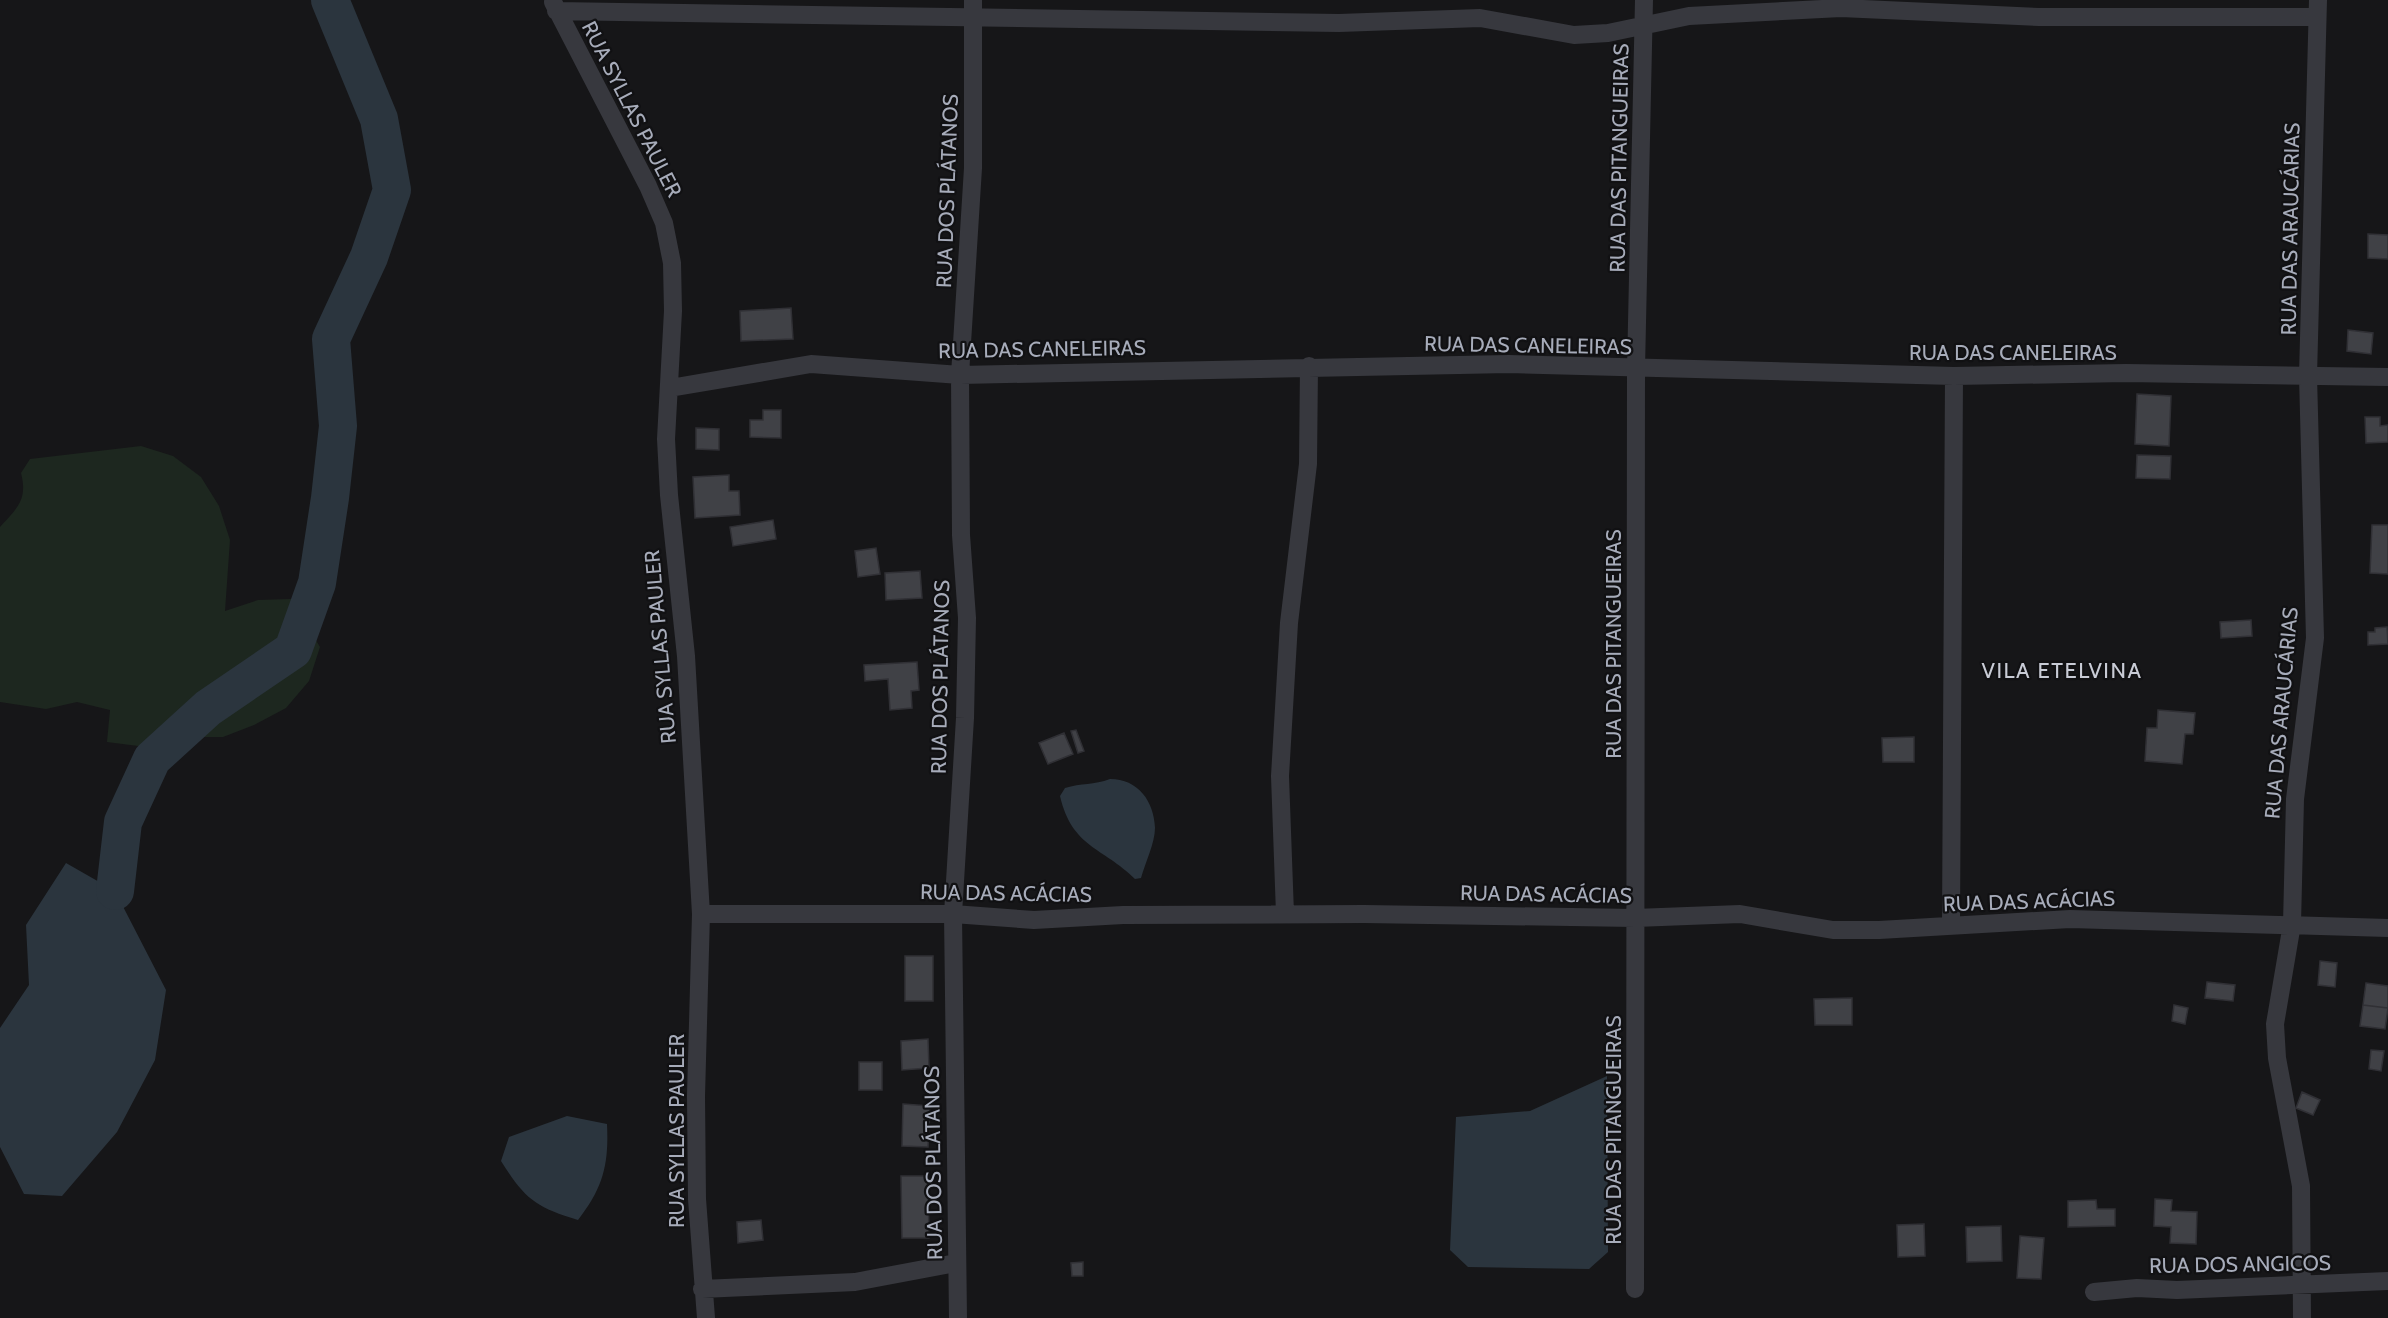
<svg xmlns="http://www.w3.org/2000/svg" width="2388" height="1318" font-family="Cabin,sans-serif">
  <rect width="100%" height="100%" fill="#161618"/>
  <path fill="#1d271f" d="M141 446 173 456 201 477 219 506 230 540 225 611 258 600 291 599 320 647 309 681 286 708 254 725 223 737H187L154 748 107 742 110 710 77 702 46 709 0 702V527C17 508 28 500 21 473L30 459Z"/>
  <path fill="#2b353e" d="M1110 779C1138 779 1154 801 1155 828 1155 843 1145 863 1141 878L1135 879C1103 847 1072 848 1060 796L1065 788C1081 783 1094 785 1110 779Z
    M66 863 115 891 166 990 155 1060 117 1132 62 1196 24 1194 0 1147V1028L29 985 26 925Z
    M1607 1076 1608 1252 1589 1269 1468 1267 1450 1250 1456 1117 1530 1111Z
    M567 1116 607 1124C609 1165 603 1188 578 1220 535 1207 525 1199 501 1161L509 1137Z"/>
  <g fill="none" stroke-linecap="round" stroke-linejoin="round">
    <path stroke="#2b353e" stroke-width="38" d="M115 891 123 822 152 759 208 708 293 650 317 583 330 498 338 426 331 339 369 257 392 190 379 119 330 0"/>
  </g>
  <path fill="#404146" stroke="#303035" stroke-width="1.5" d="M2368 234 2388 235V259L2368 258Z
    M791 308 793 339 741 341 740 311Z
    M2348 330 2373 333 2371 354 2347 351Z
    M2137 394 2171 396 2169 446 2135 444Z
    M763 410H781V438L750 437V420H763Z
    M2365 417H2380V426L2388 425V442L2366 443Z
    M696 428 719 429V450L696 449Z
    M2137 455 2171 456 2170 479 2136 478Z
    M729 475V491H739L740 515 695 518 693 477Z
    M773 520 776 539 733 546 730 527Z
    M2372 525H2388V574L2370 573Z
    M876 548 880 574 858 577 855 551Z
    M920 571 922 598 886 600 885 573Z
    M2251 620 2252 636 2221 638 2220 622Z
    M2387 627 2388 644 2368 645V632H2375V628Z
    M917 662 919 690 911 691 912 708 890 710 888 679 865 681 864 665Z
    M2158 710 2195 713 2193 734H2185L2182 764 2145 761 2147 728H2157Z
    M1076 730 1084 751 1078 753 1071 731Z
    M1064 733 1073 754 1048 764 1039 743Z
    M1914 737V762H1883L1882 738Z
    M905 956H933V1001H905Z
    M2320 961 2337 963 2335 987 2318 985Z
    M2207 982 2235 985 2233 1001 2205 998Z
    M2366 983 2388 986V1008L2363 1005Z
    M1852 998V1025H1815L1814 999Z
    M2174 1005 2188 1008 2185 1024 2172 1021Z
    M2363 1005 2388 1008 2385 1029 2360 1026Z
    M928 1039 929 1068 902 1070 901 1041Z
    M2371 1050 2384 1051 2381 1071 2369 1069Z
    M859 1062H882V1090H859Z
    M2302 1092 2320 1100 2313 1115 2296 1108Z
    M903 1104 930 1106 928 1147 902 1146Z
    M901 1176H928L929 1238H902Z
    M2155 1199 2172 1200 2171 1211 2197 1212 2196 1244 2170 1243 2171 1227 2154 1226Z
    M2096 1200 2097 1209H2115V1226L2068 1227V1201Z
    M761 1220 763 1240 738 1243 737 1222Z
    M1924 1224 1925 1256 1898 1257 1897 1225Z
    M2001 1226 2002 1261 1967 1262 1966 1227Z
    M2020 1236 2044 1238 2041 1279 2017 1278Z
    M1083 1262V1276H1072L1071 1263Z"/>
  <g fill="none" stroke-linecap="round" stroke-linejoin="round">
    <path stroke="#37383e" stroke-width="18" d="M553 2 648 186 664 223 672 263 673 311 666 439 669 495 686 656 701 914 696 1096 697 1199 706 1318
      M556 11 1339 23 1480 18 1574 35 1608 33 1689 16 1841 8 2039 17H2317
      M670 388 811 364 960 375 1509 364 1954 376 2126 373 2388 377
      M701 914H953L1034 920 1123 915 1364 914 1635 918 1740 914 1833 930H1879L2070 919 2388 928
      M1285 914 1280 776 1289 623 1308 464 1309 366
      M1951 925 1954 376
      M702 1289 855 1282 956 1263
      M1635 1289 1636 369 1644 0
      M2094 1292 2137 1288 2177 1290 2388 1281
      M958 1318 953 914 965 718 967 618 961 535 960 375 973 168V0
      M2302 1318 2301 1186 2277 1058 2275 1024 2292 924 2295 799 2315 638 2308 376 2318 0"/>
  </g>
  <g text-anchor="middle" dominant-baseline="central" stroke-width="4.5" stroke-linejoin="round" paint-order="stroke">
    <g font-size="21" fill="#a7acba" stroke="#111113">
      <text transform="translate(632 109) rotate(63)">RUA SYLLAS PAULER</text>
      <text transform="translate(1619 158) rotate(-89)">RUA DAS PITANGUEIRAS</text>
      <text transform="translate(947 191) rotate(-88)">RUA DOS PLÁTANOS</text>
      <text transform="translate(2290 229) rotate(-89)">RUA DAS ARAUCÁRIAS</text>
      <text transform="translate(1528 345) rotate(1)">RUA DAS CANELEIRAS</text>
      <text transform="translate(1042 349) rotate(-1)">RUA DAS CANELEIRAS</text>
      <text x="2013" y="352">RUA DAS CANELEIRAS</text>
      <text transform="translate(1613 644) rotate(-90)">RUA DAS PITANGUEIRAS</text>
      <text transform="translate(660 647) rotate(-95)">RUA SYLLAS PAULER</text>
      <text transform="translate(940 677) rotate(-89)">RUA DOS PLÁTANOS</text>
      <text transform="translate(2281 713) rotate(-85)">RUA DAS ARAUCÁRIAS</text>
      <text transform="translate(1006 893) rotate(1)">RUA DAS ACÁCIAS</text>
      <text transform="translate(1546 894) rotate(1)">RUA DAS ACÁCIAS</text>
      <text transform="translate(2029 901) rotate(-2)">RUA DAS ACÁCIAS</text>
      <text transform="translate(1613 1130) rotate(-90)">RUA DAS PITANGUEIRAS</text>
      <text transform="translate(676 1131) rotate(-90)">RUA SYLLAS PAULER</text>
      <text transform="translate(933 1163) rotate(-91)">RUA DOS PLÁTANOS</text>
      <text transform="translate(2240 1264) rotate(-1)">RUA DOS ANGICOS</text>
    </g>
    <g font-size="22" letter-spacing="1.5" fill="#c8cbd5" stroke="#111113">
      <text x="2062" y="670">VILA ETELVINA</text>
    </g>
  </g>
</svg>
